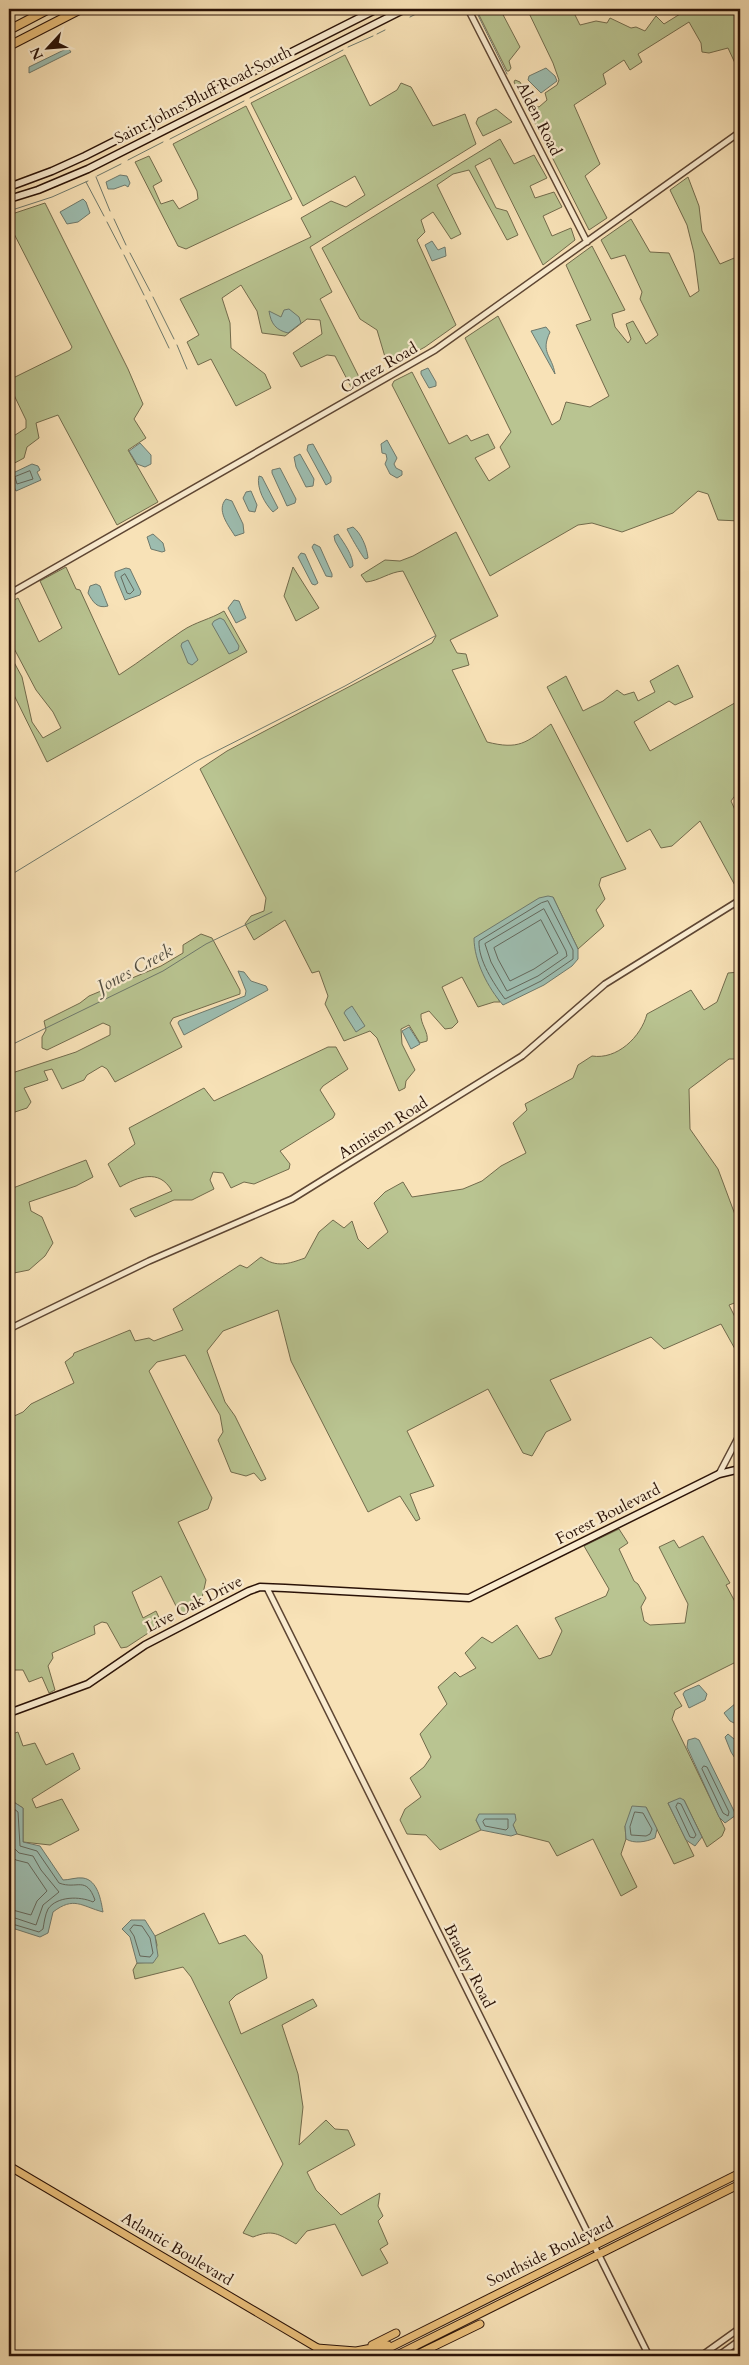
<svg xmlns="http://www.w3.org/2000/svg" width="749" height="2365" font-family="Cardo,serif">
  <rect width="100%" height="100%" fill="#f8e2b7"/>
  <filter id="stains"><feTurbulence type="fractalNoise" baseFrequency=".004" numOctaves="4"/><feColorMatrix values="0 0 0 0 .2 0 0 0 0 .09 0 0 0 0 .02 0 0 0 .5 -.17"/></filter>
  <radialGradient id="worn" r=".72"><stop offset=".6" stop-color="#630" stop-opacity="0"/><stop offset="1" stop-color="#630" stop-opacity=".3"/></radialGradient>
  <path fill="#b9c491" stroke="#726b4c" d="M476 9H500L520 47 509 61 511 68 509 71H507Z
    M527 9H572L580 25 596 21 607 23 610 18 631 28 636 27 645 31 656 16 664 24 688 9H740V74L728 48 709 53 702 52 701 43 689 22 638 54 642 62 630 70 624 60 603 74 606 84 574 105 600 164 585 176 607 218 589 230 514 82 515 80 520 82 533 105 539 107 547 100 545 93 557 85 559 80 553 63Z
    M345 55 370 106 397 90 401 83 411 87 433 126 465 114 476 144 310 247 332 292 320 299 361 381 351 387 335 356 327 355 301 367 293 353 322 334 320 320 307 319 285 336 262 333 257 311 241 285 222 298 230 323 231 348 265 374 271 388 236 406 211 359 198 365 187 342 199 335 180 299 311 237 301 218 331 201 346 207 365 195 355 176 303 206 251 103Z
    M246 106 292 199 186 249 178 246 135 162 149 156 162 181 153 186 161 204 173 200 179 209 198 199 197 191 173 144Z
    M496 109 512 122 483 136 476 123 478 118Z
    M500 139 514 164 534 155 547 178 530 186 535 198 554 192 562 207 543 216 552 236 571 228 575 240 543 265 490 158 475 166 496 208 507 211 518 235 507 240 469 170 453 174 437 185 461 234 451 239 433 212 421 220 425 232 417 240 456 325 425 347 388 367 377 330 360 319 322 248Z
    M688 177 699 206 702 231 720 264 739 256 740 259V521L718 520 708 494 698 491 673 513 622 532 592 523 578 525 490 576 392 385 394 381 412 372 449 444 467 435 471 441 488 434 495 448 475 458 489 481 510 467 500 447 511 432 465 338 498 316 552 425 560 420 566 402 590 407 609 396 576 325 591 320 566 265 592 246 625 310 612 314 615 327 628 343 631 339 626 324 633 321 646 344 658 335 640 299 642 292 625 255 611 259 601 240 631 219 650 252 669 253 690 297 699 291 694 253 687 225 670 190Z
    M45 203 128 369 143 404 134 419 146 438 128 450 158 502 117 525 58 415 36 423 39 438 27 447 24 458 9 466V439L26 428V420L13 393H9V380L70 350 72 347 9 224V215Z
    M456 532 498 616 450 640 457 653 466 654 469 665 452 670 487 742C519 750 526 743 551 724L626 869 601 878 599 885 605 899 596 910 604 926 578 949 553 897 489 983 500 1002H494L478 1007 462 977 442 987 458 1022 452 1028 445 1029 429 1011 421 1014C420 1024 429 1032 427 1041L420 1043 409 1025 401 1029 402 1044 415 1070 406 1081 405 1088 399 1091 377 1038 370 1031 344 1041 325 1004 328 996 319 971 312 973 285 920 254 940 245 924 251 916 264 911 266 898 200 769 227 751 432 643 436 636 403 571C389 572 379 581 366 582L361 575 385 560 400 561 413 556Z
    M66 567 76 589 80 590 119 675C141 661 161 645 182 631 195 622 211 619 224 611L247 652 47 762 9 685V653L22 677 32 722 43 738 61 728 53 712 36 690 9 639V603L18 598 39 642 62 628 40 581Z
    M293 567 319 608 296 621 284 596Z
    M678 665 693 697 675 705 669 701 634 722 650 751 740 700V789L731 801C738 816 747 840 737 856L740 862V889L738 891 700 821 672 846 661 848 650 829 627 842 547 687 566 676 583 711 603 701 617 690 624 695 634 692 638 701 655 692 650 681Z
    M201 934 212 938 240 990V994L173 1018 170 1023 182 1047 115 1082 107 1069 102 1066 87 1075 84 1080 62 1089 52 1069 44 1071 48 1080 24 1088 31 1102 27 1108 9 1114V1074L76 1052 110 1035V1026L103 1023 47 1050 42 1048V1037L46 1030 44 1021 80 1003 89 996 161 966 183 953V945Z
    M740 972V1060L739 1059H729L689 1089 690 1129 718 1169 740 1228V1301L729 1305 740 1327V1358L721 1324 664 1349 651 1337 550 1380 571 1420 546 1432 532 1456 523 1453 488 1389 407 1431 434 1486 410 1494 420 1519 416 1521 400 1496 368 1512 291 1361 278 1310 223 1331 207 1351 225 1402 235 1416 266 1479 261 1481 254 1473 246 1476 231 1472 218 1440 223 1432 220 1415 185 1355 157 1362 149 1371 212 1498 208 1509 178 1522 206 1580 200 1607 181 1616 161 1576 132 1592 143 1618 156 1611 162 1624 127 1647 121 1648 107 1623 102 1622 94 1626 95 1634 52 1653 53 1658 48 1666 55 1690 49 1693 42 1677 29 1682 23 1670H9V1414L12 1417 23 1412 31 1404 74 1383 65 1362 73 1356 74 1353 130 1330 135 1341 149 1338 154 1341 183 1330 173 1309 240 1265 247 1268 261 1257C277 1268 288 1264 305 1258L319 1232 333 1220 344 1228 352 1221 358 1239 368 1249 388 1232 374 1203 385 1192 403 1182 412 1197 463 1189 482 1181 501 1166 526 1153 513 1123 527 1110 525 1104 573 1078 578 1065 592 1056C617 1060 641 1037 647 1014L691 990 704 1010 717 1002 728 973Z
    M328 1047H336L348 1069 323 1086 320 1090 335 1114 333 1118 280 1151 290 1164 289 1169 254 1184 244 1182 231 1188 223 1173 213 1172 210 1180 214 1189 192 1200H174L135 1217 130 1209 172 1191C159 1168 138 1177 120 1187L108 1164 135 1144 129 1128 204 1088 214 1101Z
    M86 1160 93 1177 76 1186 29 1202 31 1211 42 1217 53 1243 45 1256 29 1270 9 1274V1188H13Z
    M619 1529 628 1543 619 1549 634 1581 638 1584 646 1598 641 1607 644 1621 650 1625 685 1623 688 1604 659 1547 674 1540 679 1548 703 1536 730 1583 726 1585 740 1611V1660L674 1693 682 1706 675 1710 672 1719 725 1829 722 1836 707 1847 684 1800 668 1803 694 1856 674 1864 646 1807 625 1826 626 1839 621 1854 637 1887 621 1896 593 1839 557 1856 549 1842 517 1834 513 1825 476 1820 481 1830 440 1850 426 1835 407 1834 400 1820 405 1809 421 1797 410 1778 424 1767 431 1757 420 1734 447 1704 438 1687 455 1672 460 1677 476 1668 465 1653 482 1637 492 1643 517 1625 539 1659 551 1655 562 1631 555 1618 606 1596 609 1589 584 1546Z
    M18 1732 23 1746 35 1743 46 1765 73 1753 80 1769 32 1799 36 1808 62 1799 79 1830 50 1845 23 1842V1808L9 1799V1735Z
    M204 1913 219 1944 245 1935 262 1955 267 1978 236 1995 229 2002 241 2034 313 1999 317 2006 282 2025 298 2074 303 2107 299 2145 326 2120 335 2129 348 2130 355 2145 307 2172 316 2190 341 2215 380 2193 378 2206 383 2216 378 2221 388 2244 380 2249 388 2263 362 2276 335 2224 307 2231 296 2244C278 2234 273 2229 253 2237L243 2233 283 2164 191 1977 183 1967 135 1979 133 1970 137 1963 153 1962 157 1945 155 1936Z"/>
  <path fill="#9dbdb0" stroke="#6f796c" d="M68 48 71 52 29 73V67Z
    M546 68 555 76 557 81 541 93 528 80 529 76Z
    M120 175 127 176 130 183 128 187 125 185 114 189H108L106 182Z
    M83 199 86 202 90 213 78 222 67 224 60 212Z
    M432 241 438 250 445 247 446 256 432 261 425 245Z
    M289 309 299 317 301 323 288 333C276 330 271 324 269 311L281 317 284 310Z
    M546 327 550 332C540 353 552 355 555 374L531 331Z
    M428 368 436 382V386L429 388 421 374V371Z
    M387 440 397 458 394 464 396 468 402 471V475L397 478 390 474 385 464 387 459 386 454 382 453 381 444Z
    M140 443 151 455V464L145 467 137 464 129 451Z
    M313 444 331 477V482L326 485 307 450 308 445Z
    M300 454 314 479 313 486 306 487 296 467 294 457Z
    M32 464 38 466 40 470 37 472 41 480 16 491 9 477 13 473Z
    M280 468 296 499 295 503 287 506 272 473V470Z
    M259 476 262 477 278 508 273 512C265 504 256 488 259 476Z
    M251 491 257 505 255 512 249 511 243 498 246 492Z
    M226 499 232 501 243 524 244 533 235 536C228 525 216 510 226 499Z
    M353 527C361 533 367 547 368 558L365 559C363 558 348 532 347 529Z
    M153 534 163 543 165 551 162 552 151 549 147 537Z
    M338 534C344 543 353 555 353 566L350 568 335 541 334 536Z
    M314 544 320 547 332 574V577L326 576 312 547Z
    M301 553 305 554 318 583 315 585 312 584 298 557Z
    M126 568 130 569 141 592 140 595 125 600 115 576V572Z
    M96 584 100 586 108 606C97 609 93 602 88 593L90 586Z
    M234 600 239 601 246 618 236 623 228 608Z
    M220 618 224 620 239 646 238 650 229 654 212 624 214 621Z
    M188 640 198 660 192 665 188 663 181 646 182 643Z
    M548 896 553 897 578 949V959L572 966 544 985 503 1005C488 988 474 961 474 938L539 898Z
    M238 971 244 972 251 981 266 986 268 990 184 1035 178 1023 179 1021 245 996 246 991Z
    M352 1006 365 1026 356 1032 344 1013 346 1010Z
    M409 1027 420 1044 411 1049 402 1031Z
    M699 1685 707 1694 705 1700 689 1708 683 1694 685 1691Z
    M740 1702V1726L730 1721 724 1713 736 1703Z
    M728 1734 740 1744V1766L731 1752 725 1737Z
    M695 1738 699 1740 736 1815 725 1823 719 1817 687 1747 688 1740Z
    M680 1798 684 1800 702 1837 695 1846 686 1840 668 1803Z
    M9 1799 23 1808V1842L40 1846 63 1880C69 1880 77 1877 83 1878 98 1880 101 1901 103 1912 81 1906 74 1896 53 1912L48 1933 40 1937 9 1927Z
    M632 1806 646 1807 657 1829 655 1838C646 1842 634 1844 626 1839L625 1826Z
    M479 1814H515L516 1820 513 1825 517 1834 511 1836 481 1830 476 1820Z
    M131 1920H145L155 1936 158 1956 153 1963H137L130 1937 122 1929Z"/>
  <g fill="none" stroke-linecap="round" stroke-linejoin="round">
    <path stroke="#64685c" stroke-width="1" d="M30 471 33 479 17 484 15 477Z
      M125 574 134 590 130 594 127 593 121 577Z
      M548 901 573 950V959L541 981 505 999C494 984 478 960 479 941L541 903Z
      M544 909 566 951 567 956 538 976 507 991 491 962 485 944Z
      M541 920 558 953 534 969 510 981 498 959 494 948Z
      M704 1766 707 1767 729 1812 728 1816 723 1813 702 1769Z
      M678 1803 681 1804 696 1835 694 1838 690 1837 676 1807Z
      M9 1805 18 1812 20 1846 37 1851 59 1883C77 1890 86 1875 95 1900L93 1902C80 1896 57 1896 48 1909 45 1915 44 1923 43 1929L39 1932 9 1923
      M9 1812 12 1815 14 1848 19 1853 33 1856 41 1870 59 1892 43 1905 36 1925 9 1916
      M635 1812 643 1813 652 1829 650 1834 646 1836 631 1835 630 1827Z
      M485 1819H508V1828L506 1830 485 1826 483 1822Z
      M9 1854 16 1860 28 1863 47 1891 37 1901 31 1915 9 1909
      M134 1925 142 1926 150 1938 153 1953 150 1957 140 1956 134 1936 130 1930Z"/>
    <path stroke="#6f796c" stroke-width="1" d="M475 9 507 74
      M410 17 426 9
      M377 34 385 30
      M348 47 373 36
      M250 98 343 50
      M170 139 244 101
      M128 160 163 142
      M97 176 121 164
      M96 177 110 211
      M86 182 104 216
      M9 211 52 197 88 181
      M114 219 126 245
      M107 222 121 249
      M130 253 150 291
      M124 255 144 295
      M153 297 174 339
      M146 300 169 348
      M177 345 187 369
      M9 876 197 761 345 686 435 636
      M9 1046 163 971 206 944 272 912"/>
    <g stroke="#5e4633" stroke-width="8">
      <path id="tertiary" d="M468 9 587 242
        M9 594 435 350 740 132
        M9 1329 149 1261 292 1199 522 1056 605 984 740 900
        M719 1474 740 1434
        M267 1588 649 2356
        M701 2356 740 2328
        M718 2356 740 2340"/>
    </g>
    <g stroke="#2a1207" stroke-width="9">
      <path id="secondary" d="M9 187 52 171 85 156 377 9
        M9 199 38 190 88 169 405 9
        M9 1713 88 1684 145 1645 249 1591 260 1587 285 1588 469 1598 719 1474 740 1469"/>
    </g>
    <g stroke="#2a1207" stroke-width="9">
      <path id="primary" d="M9 2166 331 2356"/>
    </g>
    <g stroke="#2a1207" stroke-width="9">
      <path id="trunk" d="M372 2345 396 2333
        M317 2348 356 2351 388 2345
        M373 2356 740 2173
        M395 2356 740 2184
        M414 2356 480 2324"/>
    </g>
    <g stroke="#2a1207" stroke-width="10">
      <path id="motorway" d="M9 30 49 9
        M9 46 81 9"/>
    </g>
    <use href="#tertiary" stroke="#faecd0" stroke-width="5"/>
    <use href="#secondary" stroke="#faecd0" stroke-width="6"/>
    <use href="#primary" stroke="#ecc17c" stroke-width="7"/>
    <use href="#trunk" stroke="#ecc17c" stroke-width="7"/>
    <use href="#motorway" stroke="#ecc17c" stroke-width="8"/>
  </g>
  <g text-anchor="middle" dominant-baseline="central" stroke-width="4.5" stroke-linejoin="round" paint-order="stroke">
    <g font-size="16" fill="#2a1207" stroke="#faecd0">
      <text transform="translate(203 95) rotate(-27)">Saint Johns Bluff Road South</text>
      <text transform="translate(539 119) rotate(63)">Alden Road</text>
      <text transform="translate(379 368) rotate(-30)">Cortez Road</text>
      <text transform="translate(383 1128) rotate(-32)">Anniston Road</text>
      <text transform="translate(608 1514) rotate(-27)">Forest Boulevard</text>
      <text transform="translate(194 1604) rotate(-27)">Live Oak Drive</text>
      <text transform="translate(469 1966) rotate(63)">Bradley Road</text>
      <text transform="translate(177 2249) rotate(31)">Atlantic Boulevard</text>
      <text transform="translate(550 2252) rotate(-26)">Southside Boulevard</text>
    </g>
    <g font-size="18" font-style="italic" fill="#524e42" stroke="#faecd0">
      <text transform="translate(135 969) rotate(-28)">Jones Creek</text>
    </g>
  </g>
  <rect width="749" height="2365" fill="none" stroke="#f8e2b7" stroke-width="30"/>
  <rect x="10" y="10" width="729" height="2345" fill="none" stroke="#2a1207" stroke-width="2.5"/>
  <rect x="15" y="15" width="719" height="2335" fill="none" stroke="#2a1207"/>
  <g transform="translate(48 48) rotate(244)" stroke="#faecd0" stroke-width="4" paint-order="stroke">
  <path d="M0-4L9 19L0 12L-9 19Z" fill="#2a1207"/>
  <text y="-8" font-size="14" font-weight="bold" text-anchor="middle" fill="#2a1207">N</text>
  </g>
  <rect width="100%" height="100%" filter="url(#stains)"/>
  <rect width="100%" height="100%" fill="url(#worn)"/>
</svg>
